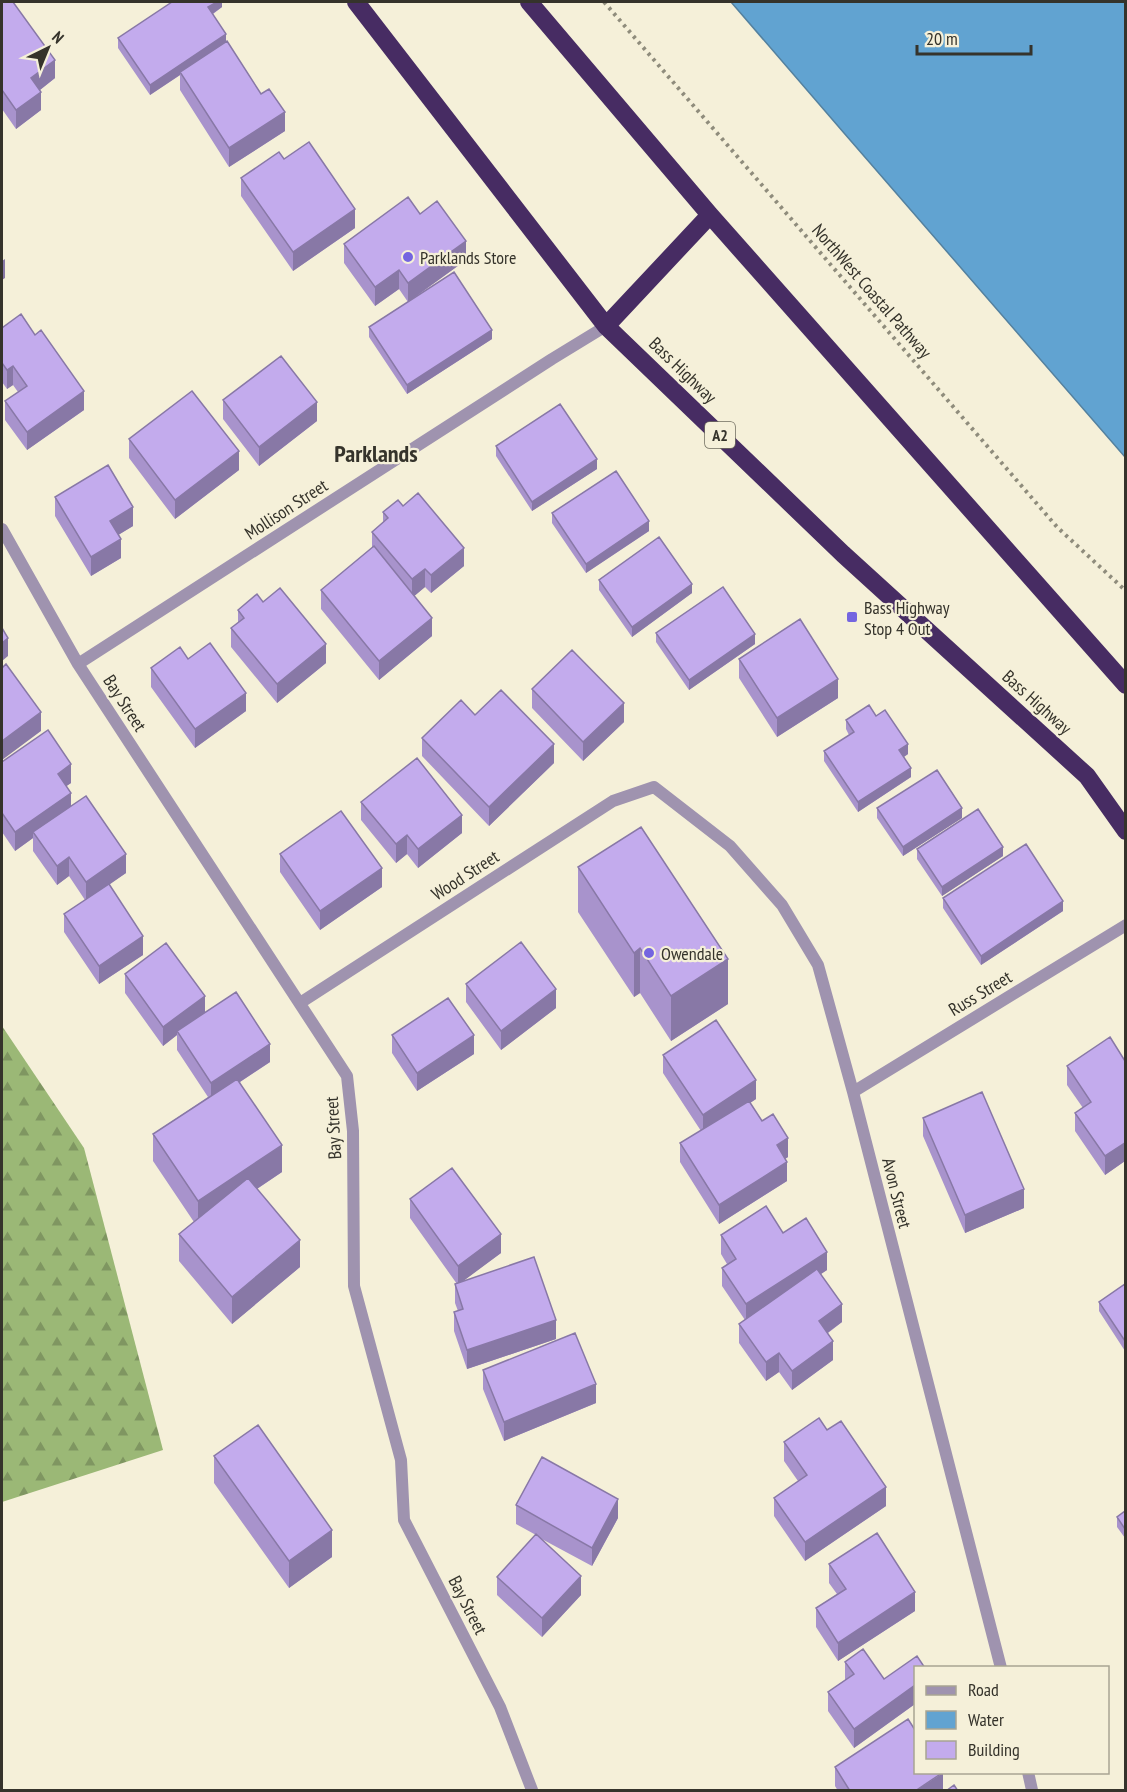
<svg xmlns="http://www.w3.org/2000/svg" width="1127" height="1792" font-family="'PT Sans Narrow',sans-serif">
  <defs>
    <pattern id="forest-firs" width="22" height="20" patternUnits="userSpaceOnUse" patternTransform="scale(1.5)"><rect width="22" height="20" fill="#9bb876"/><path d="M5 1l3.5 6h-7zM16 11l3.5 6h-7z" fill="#7f9661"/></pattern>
  </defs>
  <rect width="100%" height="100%" fill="#f5f0d9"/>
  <path fill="url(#forest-firs)" d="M2 1026 84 1148 163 1450 2 1502Z"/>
  <path fill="#61a3d1" stroke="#54819f" stroke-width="1.5" d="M731 2H1125V457L844 133Z"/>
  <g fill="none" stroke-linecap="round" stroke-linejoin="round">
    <path stroke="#8f8c7c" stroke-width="4" stroke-dasharray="3 4.5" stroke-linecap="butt" d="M604 2 1057 527 1126 591"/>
    <path stroke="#9f93af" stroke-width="12" d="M2 529 78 664 347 1076 353 1131 354 1286 401 1460 404 1520 500 1707 532 1790
      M78 664 552 359 606 326
      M300 1003 613 801 654 787 730 846 782 905 818 965 853 1092 1001 1668
      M853 1092 1126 925
      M1028 1772 1032 1790"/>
    <path stroke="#472c63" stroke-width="18" d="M356 2 606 326 843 554 1087 776 1126 831
      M529 2 710 215 1126 685
      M606 326 710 215"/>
  </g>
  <path fill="#a893cc" d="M2 2 55 78 40 90 41 110 16 129 2 109Z
    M222 2V7L213 14 226 41 285 131 229 167 180 90V75L150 95 118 48V38Z
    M284 159 355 228 293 271 241 196V178Z
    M420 214 466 260 411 300 492 339 407 394 369 337V327L408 302 399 289 375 306 344 263V244Z
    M2 328 84 410 27 450 5 420V401L18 392 13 385 7 389 2 382Z
    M223 400 317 421 259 466 223 419Z
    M129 439 239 470 175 519 129 458Z
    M496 446 597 469 532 511 496 456Z
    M55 497 133 526 118 535 121 558 91 576 55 516Z
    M403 506 464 566 431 593 425 587 414 596 432 636 379 680 321 609V590L372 548V532L383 522V512Z
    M552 513 649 531 586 573 552 523Z
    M599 580 692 593 632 637 599 590Z
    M263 602 326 663 277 703 231 647V628L238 623V610Z
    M656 633 755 644 689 690 656 642Z
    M188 659 246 711 195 748 151 687V668Z
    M739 659 838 698 777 737 739 678Z
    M532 689 624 722 583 761 532 708Z
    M475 715 554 763 489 826 422 756V738Z
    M876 716 908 754 904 757 911 777 858 812 824 761V751L849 735 846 729V720Z
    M2 762 71 783 66 786 71 806 126 873 109 884 143 955 99 984 64 932V914L85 900 69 876 57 885 33 851V838L15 851 2 832Z
    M361 802 462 833 418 868 407 854 396 863 361 820Z
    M877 808 962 818 903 856 877 818Z
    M917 849 1003 856 942 896 917 859Z
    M280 854 382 887 320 930 280 872Z
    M578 867 728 1004 671 1041 640 993 634 997 578 912Z
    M943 898 1063 911 981 965 943 908Z
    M125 974 205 1012 270 1062 240 1082 282 1172 257 1189 300 1267 232 1324 179 1261V1234L194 1222 153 1161V1134L208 1097 177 1050V1035L163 1046 125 993Z
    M466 984 556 1008 501 1050 466 1002Z
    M392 1035 474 1054 417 1091 392 1053Z
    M663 1055 756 1099 750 1103 788 1157 785 1159 787 1181 719 1224 680 1162V1143L701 1131 663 1073Z
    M1125 1061V1161L1105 1175 1075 1131V1113L1083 1108 1067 1085V1066Z
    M923 1118 1024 1208 965 1233 923 1136Z
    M410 1199 501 1253 461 1282 556 1339 467 1369 454 1331V1312L458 1311 455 1303V1284H457L410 1218Z
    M783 1233 827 1270 821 1274 842 1322 828 1333 833 1360 792 1390 779 1372 766 1381 739 1343V1324L745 1320 722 1286V1268L727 1264 721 1254V1235Z
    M1125 1284V1351L1099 1311V1302Z
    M483 1370 596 1403 504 1441 483 1389Z
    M827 1430 886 1506 805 1561 774 1516V1498L798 1481 784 1461V1442Z
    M214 1456 332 1557 289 1588 214 1483Z
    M516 1505 618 1518 592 1566 538 1537 581 1595 542 1637 497 1595V1577L536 1535 516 1524Z
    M1125 1511V1538L1117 1527V1517Z
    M829 1564 915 1611 838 1661 816 1627V1608L837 1594 829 1583Z
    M845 1662 884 1679 915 1668V1704L854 1748 828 1711V1692L845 1680Z
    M835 1767 943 1791H838L835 1786Z"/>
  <path fill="#8878a6" d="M217 2H222V7L208 17V7Z
    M226 34V44L180 72V75L150 95V85Z
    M55 60V78L31 97V78Z
    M41 92V110L16 129V110Z
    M285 112V131L229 167V148Z
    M355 209V228L293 271V252Z
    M466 241V260L408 302V283Z
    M5 259V278L2 280V261Z
    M399 270V289L375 306V287Z
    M492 330V339L407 394V385Z
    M13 366V385L7 389V370Z
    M84 391V410L27 450V432Z
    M317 402V421L259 466V447Z
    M239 451V470L175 519V500Z
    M597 459V469L532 511V502Z
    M133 507V526L110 540V521Z
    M649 521V531L586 573V564Z
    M121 539V558L91 576V557Z
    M464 548V566L431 593V575Z
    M425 569V587L412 598V579Z
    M692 584V593L632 637V627Z
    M432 618V636L379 680V661Z
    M755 634V644L689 690V680Z
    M8 638V656L2 661V643Z
    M326 644V663L277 703V684Z
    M838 679V698L777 737V718Z
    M246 693V711L195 748V729Z
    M624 703V722L583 761V742Z
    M41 712V731L2 760V741Z
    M554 744V763L489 826V807Z
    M908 744V754L899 760V750Z
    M71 764V783L58 792V774Z
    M911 768V777L858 812V802Z
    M71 793V812L33 832V838L15 851V832Z
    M962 808V818L903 856V847Z
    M462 815V833L418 868V849Z
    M407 835V854L396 863V844Z
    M1003 847V856L942 896V887Z
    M126 854V873L86 901V882Z
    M69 857V876L57 885V866Z
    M382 868V887L320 930V911Z
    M1063 901V911L981 965V956Z
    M143 936V955L99 984V966Z
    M640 948V993L634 997V953Z
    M728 959V1004L671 1041V996Z
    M556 989V1008L501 1050V1031Z
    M205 996V1015L177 1031V1035L163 1046V1027Z
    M474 1035V1054L417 1091V1073Z
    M270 1044V1062L211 1101V1083Z
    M756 1080V1099L703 1134V1115Z
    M788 1138V1157L777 1164V1145Z
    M1125 1143V1161L1105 1175V1156Z
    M282 1145V1172L198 1228V1201Z
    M787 1162V1181L719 1224V1205Z
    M1024 1189V1208L965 1233V1215Z
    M501 1234V1253L458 1285V1266Z
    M300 1240V1267L232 1324V1297Z
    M827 1252V1270L746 1323V1304Z
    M842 1304V1322L819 1339V1321Z
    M556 1320V1339L467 1369V1350Z
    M833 1341V1360L792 1390V1371Z
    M779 1353V1372L766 1381V1362Z
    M596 1384V1403L504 1441V1422Z
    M886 1487V1506L805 1561V1542Z
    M618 1499V1518L592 1566V1548Z
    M332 1530V1557L289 1588V1561Z
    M581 1576V1595L542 1637V1618Z
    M915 1592V1611L838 1661V1643Z
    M915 1685V1704L854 1748V1729Z
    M943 1773V1791H915Z"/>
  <path fill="#c3abed" stroke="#8878a6" stroke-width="1.5" d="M2 2H13L55 60 31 78 41 92 16 110 2 90Z
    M172 2H217L208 7 226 34 150 85 118 38Z
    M227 41 261 94 269 89 285 112 229 148 180 72Z
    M309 142 355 209 293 252 241 178 279 152 284 159Z
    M408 197 420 214 437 201 466 241 408 283 399 270 375 287 344 244Z
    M454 272 492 330 407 385 369 327Z
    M21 314 35 335 41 330 84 391 27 432 5 401 27 386 13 366 7 370 2 363V328Z
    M281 356 317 402 259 447 223 400Z
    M192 391 239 451 175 500 129 439Z
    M560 404 597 459 532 502 496 446Z
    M108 465 133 507 110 521 121 539 91 557 55 497Z
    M616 471 649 521 586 564 552 513Z
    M418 493 464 548 431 575 425 569 412 579 372 532 388 518 383 512 398 500 403 506Z
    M659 537 692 584 632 627 599 580Z
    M374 546 432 618 379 661 321 590Z
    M723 587 755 634 689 680 656 633Z
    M280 588 326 644 277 684 231 628 244 618 238 610 257 594 263 602Z
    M800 619 838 679 777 718 739 659Z
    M2 628 8 638 2 643Z
    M210 643 246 693 195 729 151 668 180 647 188 659Z
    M572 650 624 703 583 742 532 689Z
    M6 664 41 712 2 741V668Z
    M501 690 554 744 489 807 422 738 461 700 475 715Z
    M869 705 876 716 885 710 908 744 899 750 911 768 858 802 824 751 854 732 846 720Z
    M48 730 71 764 58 774 71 793 15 832 2 813V762Z
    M417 758 462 815 418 849 407 835 396 844 361 802Z
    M937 770 962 808 903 847 877 808Z
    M86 796 126 854 86 882 69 857 57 866 33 832Z
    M978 809 1003 847 942 887 917 849Z
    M341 811 382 868 320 911 280 854Z
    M641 827 728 959 671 996 640 948 634 953 578 867Z
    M1026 844 1063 901 981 956 943 898Z
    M109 884 143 936 99 966 64 914Z
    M521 942 556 989 501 1031 466 984Z
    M166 943 205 996 163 1027 125 974Z
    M236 992 270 1044 211 1083 177 1031Z
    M448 998 474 1035 417 1073 392 1035Z
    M716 1020 756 1080 703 1115 663 1055Z
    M1110 1037 1125 1061V1143L1105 1156 1075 1113 1091 1102 1067 1066Z
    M237 1079 282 1145 198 1201 153 1134Z
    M982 1092 1024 1189 965 1215 923 1118Z
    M749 1101 762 1121 773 1114 788 1138 777 1145 787 1162 719 1205 680 1143Z
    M452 1168 501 1234 458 1266 410 1199Z
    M248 1178 300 1240 232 1297 179 1234Z
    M766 1206 783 1233 806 1218 827 1252 746 1304 722 1268 736 1259 721 1235Z
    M534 1257 556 1320 467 1350 454 1312 463 1309 455 1284Z
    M817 1269 842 1304 819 1321 833 1341 792 1371 779 1353 766 1362 739 1324Z
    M1125 1284V1341L1099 1302Z
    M575 1333 596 1384 504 1422 483 1370Z
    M819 1418 827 1430 841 1421 886 1487 805 1542 774 1498 807 1475 784 1442Z
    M258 1425 332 1530 289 1561 214 1456Z
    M542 1457 618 1499 592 1548 516 1505Z
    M1125 1511V1529L1117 1517Z
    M877 1533 915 1592 838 1643 816 1608 846 1589 829 1564Z
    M536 1534 581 1576 542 1618 497 1577Z
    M863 1649 884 1679 917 1656 925 1668H915V1685L854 1729 828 1692 854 1674 845 1662Z
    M908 1719 915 1730V1773H942L915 1791H850L835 1767Z
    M954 1785 958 1791H946Z"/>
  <g fill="#7465e0" stroke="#f5f0d9" stroke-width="2">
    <circle cx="408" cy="257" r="6"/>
    <rect x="846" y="611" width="12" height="12" rx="3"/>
    <circle cx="649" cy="953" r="6"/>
  </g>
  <g text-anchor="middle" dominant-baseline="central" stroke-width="4.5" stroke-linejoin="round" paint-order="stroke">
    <rect fill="#f5f0d9" stroke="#6f6c5f" stroke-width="1.5" x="705" y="422" width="30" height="26" rx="4.5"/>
    <g font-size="16" font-weight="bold" fill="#35332b">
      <text x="720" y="435">A2</text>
    </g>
    <g font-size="18" fill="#35332b" stroke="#f5f0d9" text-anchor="start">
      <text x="420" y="257">Parklands Store</text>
      <text x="864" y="607">Bass Highway<tspan x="864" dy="21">Stop 4 Out</tspan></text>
      <text x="661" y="953">Owendale</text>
    </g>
    <g font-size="18" fill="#35332b" stroke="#f5f0d9">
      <text transform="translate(872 291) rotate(49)">NorthWest Coastal Pathway</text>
      <text transform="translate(683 370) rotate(44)">Bass Highway</text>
      <text transform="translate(286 509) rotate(-33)">Mollison Street</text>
      <text transform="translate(1037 702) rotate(42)">Bass Highway</text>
      <text transform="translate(125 703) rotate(57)">Bay Street</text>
      <text transform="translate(465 875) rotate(-33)">Wood Street</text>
      <text transform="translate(980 993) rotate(-31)">Russ Street</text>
      <text transform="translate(333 1128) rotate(-93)">Bay Street</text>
      <text transform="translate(897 1193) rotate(76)">Avon Street</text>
      <text transform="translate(468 1605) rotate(63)">Bay Street</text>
    </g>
    <g font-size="24" font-weight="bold" fill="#35332b" stroke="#f5f0d9">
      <text x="376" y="453">Parklands</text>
    </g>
  </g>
  <rect width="1127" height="1792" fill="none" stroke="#35332b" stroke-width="6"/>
  <rect x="914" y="1666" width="195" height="108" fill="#f5f0d9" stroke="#a8a493" stroke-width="1.5"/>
  <rect x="926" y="1686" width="30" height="9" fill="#9f93af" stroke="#a8a493" stroke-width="1.5"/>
  <text x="968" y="1696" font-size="18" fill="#35332b">Road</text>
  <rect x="926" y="1711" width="30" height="18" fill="#61a3d1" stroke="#a8a493" stroke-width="1.5"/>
  <text x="968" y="1726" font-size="18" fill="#35332b">Water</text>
  <rect x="926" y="1741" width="30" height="18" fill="#c3abed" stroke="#a8a493" stroke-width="1.5"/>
  <text x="968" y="1756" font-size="18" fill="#35332b">Building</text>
  <g transform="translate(48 48) rotate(43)" stroke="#f5f0d9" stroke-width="4.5" paint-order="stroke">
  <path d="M0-4.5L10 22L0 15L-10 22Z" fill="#35332b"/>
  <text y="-9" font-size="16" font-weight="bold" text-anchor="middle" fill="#35332b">N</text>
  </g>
  <path d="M917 45v9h114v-9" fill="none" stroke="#35332b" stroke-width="3"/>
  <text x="926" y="45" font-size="18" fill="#35332b" stroke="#f5f0d9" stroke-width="4.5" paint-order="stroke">20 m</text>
</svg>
